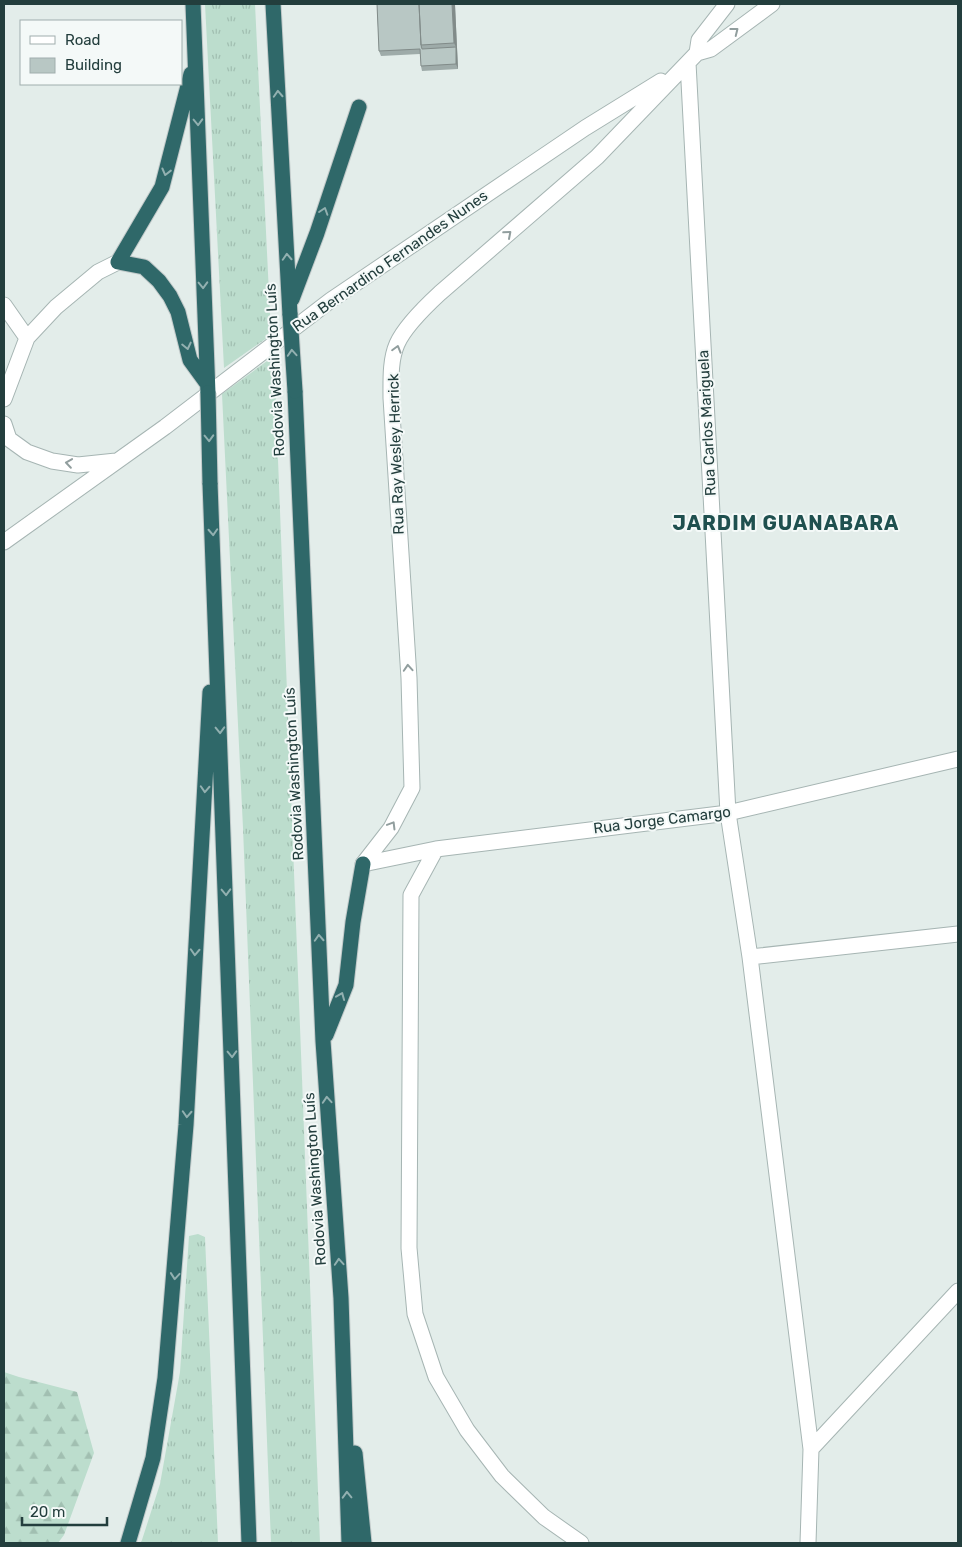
<svg xmlns="http://www.w3.org/2000/svg" width="962" height="1547" font-family="Rubik,sans-serif">
  <defs>
    <pattern id="grass-tufts" width="24" height="20" patternUnits="userSpaceOnUse" patternTransform="scale(1.25)"><rect width="24" height="20" fill="#bcddcd"/><path d="M3 7l-1-3M5 7V3M7 7l1-3M15 17l-1-3M17 17v-4M19 17l1-3" fill="none" stroke="#a1bfb1"/></pattern>
    <pattern id="forest-firs" width="22" height="20" patternUnits="userSpaceOnUse" patternTransform="scale(1.25)"><rect width="22" height="20" fill="#bcddcd"/><path d="M5 1l3.5 6h-7zM16 11l3.5 6h-7z" fill="#a1bfb1"/></pattern>
  </defs>
  <rect width="100%" height="100%" fill="#e3edea"/>
  <path fill="url(#grass-tufts)" d="M205 4H255L271 335 224 368Z
    M274 356 320 1543H271L243 828 222 394Z
    M198 1234 205 1237 218 1543H141L160 1484 180 1372 189 1236Z"/>
  <path fill="url(#forest-firs)" d="M4 1372 19 1377 77 1392 94 1453 64 1535 58 1543H4Z"/>
  <g fill="none" stroke-linecap="round" stroke-linejoin="round">
    <g stroke="#a6b5b3" stroke-width="17">
      <path id="minor" d="M697 53 699 40 727 4
        M688 63 728 813 750 957 811 1449 808 1543
        M4 305 27 338
        M4 399 27 338 56 307 98 272 118 262
        M4 424 9 439 27 452 52 461 78 465 116 461
        M4 542 165 427 331 300 585 128 661 81
        M436 849 411 895 409 1248 415 1314 436 1377 467 1430 502 1476 544 1517 581 1543
        M363 864 391 828 412 788 409 678 391 398C391 380 390 360 397 344 404 328 427 305 440 293L597 157 697 53 711 49 772 4
        M363 864 436 849 728 813 958 759
        M750 957 958 934
        M811 1449 958 1291"/>
    </g>
    <g stroke="#c1c9c9" stroke-width="17">
      <path id="highway" d="M193 4 208 393
        M273 4 290 315
        M191 74 162 187 118 262 144 267 159 281 170 296 178 312 190 360 206 382
        M292 299 317 233 359 107
        M295 391 323 1041 341 1298 349 1543
        M210 483 249 1543
        M326 1035 346 985 353 922 363 864
        M355 1453 364 1543
        M128 1543 153 1458 165 1378 186 1125 210 692"/>
    </g>
    <use href="#minor" stroke="#fff" stroke-width="15"/>
    <use href="#highway" stroke="#2f6869" stroke-width="15"/>
    <g stroke="#c1c9c9" stroke-width="17" stroke-linecap="butt">
      <path id="highway-bridge" d="M290 315 295 391
        M208 393 210 483"/>
    </g>
    <use href="#highway-bridge" stroke="#2f6869" stroke-width="15"/>
  </g>
  <path fill="#9eaba9" d="M377 4H473L455 5 458 69 422 71 421 66 420 54 381 56 379 51Z"/>
  <path fill="#818b89" d="M452 4H455V5L458 69 456 64V47L454 43Z"/>
  <path fill="#b8c7c4" stroke="#818b89" d="M377 4H419L421 45 422 49 456 47V64L421 66 420 49 379 51Z
    M419 4H452L454 43 421 45Z"/>
  <defs><path id="oneway-chevron" d="M-2-3.5L2.5 0L-2 3.5" fill="none" stroke-width="1.6" stroke-linecap="round" stroke-linejoin="round" transform="scale(1.25)"/></defs>
  <g stroke="#919e9e">
    <use href="#oneway-chevron" transform="translate(735 31) rotate(-38)"/>
    <use href="#oneway-chevron" transform="translate(508 234) rotate(-41)"/>
    <use href="#oneway-chevron" transform="translate(397 349) rotate(-74)"/>
    <use href="#oneway-chevron" transform="translate(69 463) rotate(-172)"/>
    <use href="#oneway-chevron" transform="translate(408 668) rotate(-94)"/>
    <use href="#oneway-chevron" transform="translate(392 825) rotate(-59)"/>
  </g>
  <g stroke="#92b0b0">
    <use href="#oneway-chevron" transform="translate(278 94) rotate(-93)"/>
    <use href="#oneway-chevron" transform="translate(198 122) rotate(88)"/>
    <use href="#oneway-chevron" transform="translate(166 172) rotate(104)"/>
    <use href="#oneway-chevron" transform="translate(324 211) rotate(-72)"/>
    <use href="#oneway-chevron" transform="translate(287 257) rotate(-93)"/>
    <use href="#oneway-chevron" transform="translate(203 285) rotate(88)"/>
    <use href="#oneway-chevron" transform="translate(187 346) rotate(77)"/>
    <use href="#oneway-chevron" transform="translate(292 353) rotate(-94)"/>
    <use href="#oneway-chevron" transform="translate(209 438) rotate(88)"/>
    <use href="#oneway-chevron" transform="translate(213 532) rotate(87)"/>
    <use href="#oneway-chevron" transform="translate(220 730) rotate(88)"/>
    <use href="#oneway-chevron" transform="translate(205 789) rotate(93)"/>
    <use href="#oneway-chevron" transform="translate(226 892) rotate(88)"/>
    <use href="#oneway-chevron" transform="translate(319 938) rotate(-93)"/>
    <use href="#oneway-chevron" transform="translate(195 952) rotate(93)"/>
    <use href="#oneway-chevron" transform="translate(341 996) rotate(-68)"/>
    <use href="#oneway-chevron" transform="translate(232 1054) rotate(88)"/>
    <use href="#oneway-chevron" transform="translate(327 1100) rotate(-94)"/>
    <use href="#oneway-chevron" transform="translate(187 1114) rotate(93)"/>
    <use href="#oneway-chevron" transform="translate(339 1262) rotate(-94)"/>
    <use href="#oneway-chevron" transform="translate(175 1276) rotate(95)"/>
    <use href="#oneway-chevron" transform="translate(347 1495) rotate(-92)"/>
  </g>
  <g text-anchor="middle" dominant-baseline="central" stroke-width="4" stroke-linejoin="round" paint-order="stroke">
    <g font-size="15" fill="#233e3d" stroke="#f4f9f8">
      <text transform="translate(390 261) rotate(-35)">Rua Bernardino Fernandes Nunes</text>
      <text transform="translate(275 370) rotate(-93)">Rodovia Washington Luís</text>
      <text transform="translate(707 423) rotate(-93)">Rua Carlos Mariguela</text>
      <text transform="translate(396 454) rotate(-92)">Rua Ray Wesley Herrick</text>
      <text transform="translate(294 774) rotate(-93)">Rodovia Washington Luís</text>
      <text transform="translate(662 820) rotate(-7)">Rua Jorge Camargo</text>
      <text transform="translate(315 1179) rotate(-94)">Rodovia Washington Luís</text>
    </g>
    <g font-size="20" font-weight="bold" letter-spacing="1" fill="#1f504f" stroke="#f4f9f8">
      <text x="786" y="523">JARDIM GUANABARA</text>
    </g>
  </g>
  <rect width="962" height="1547" fill="none" stroke="#233e3d" stroke-width="10"/>
  <rect x="20" y="20" width="162" height="65" fill="#f4f9f8" stroke="#a0aead"/>
  <rect x="30" y="36" width="25" height="8" fill="#ffffff" stroke="#a0aead"/>
  <text x="65" y="45" font-size="15" fill="#233e3d">Road</text>
  <rect x="30" y="58" width="25" height="15" fill="#b8c7c4" stroke="#a0aead"/>
  <text x="65" y="70" font-size="15" fill="#233e3d">Building</text>
  <path d="M22 1517v8h85v-8" fill="none" stroke="#233e3d" stroke-width="2.5"/>
  <text x="30" y="1517" font-size="15" fill="#233e3d" stroke="#f4f9f8" stroke-width="4" paint-order="stroke">20 m</text>
</svg>
